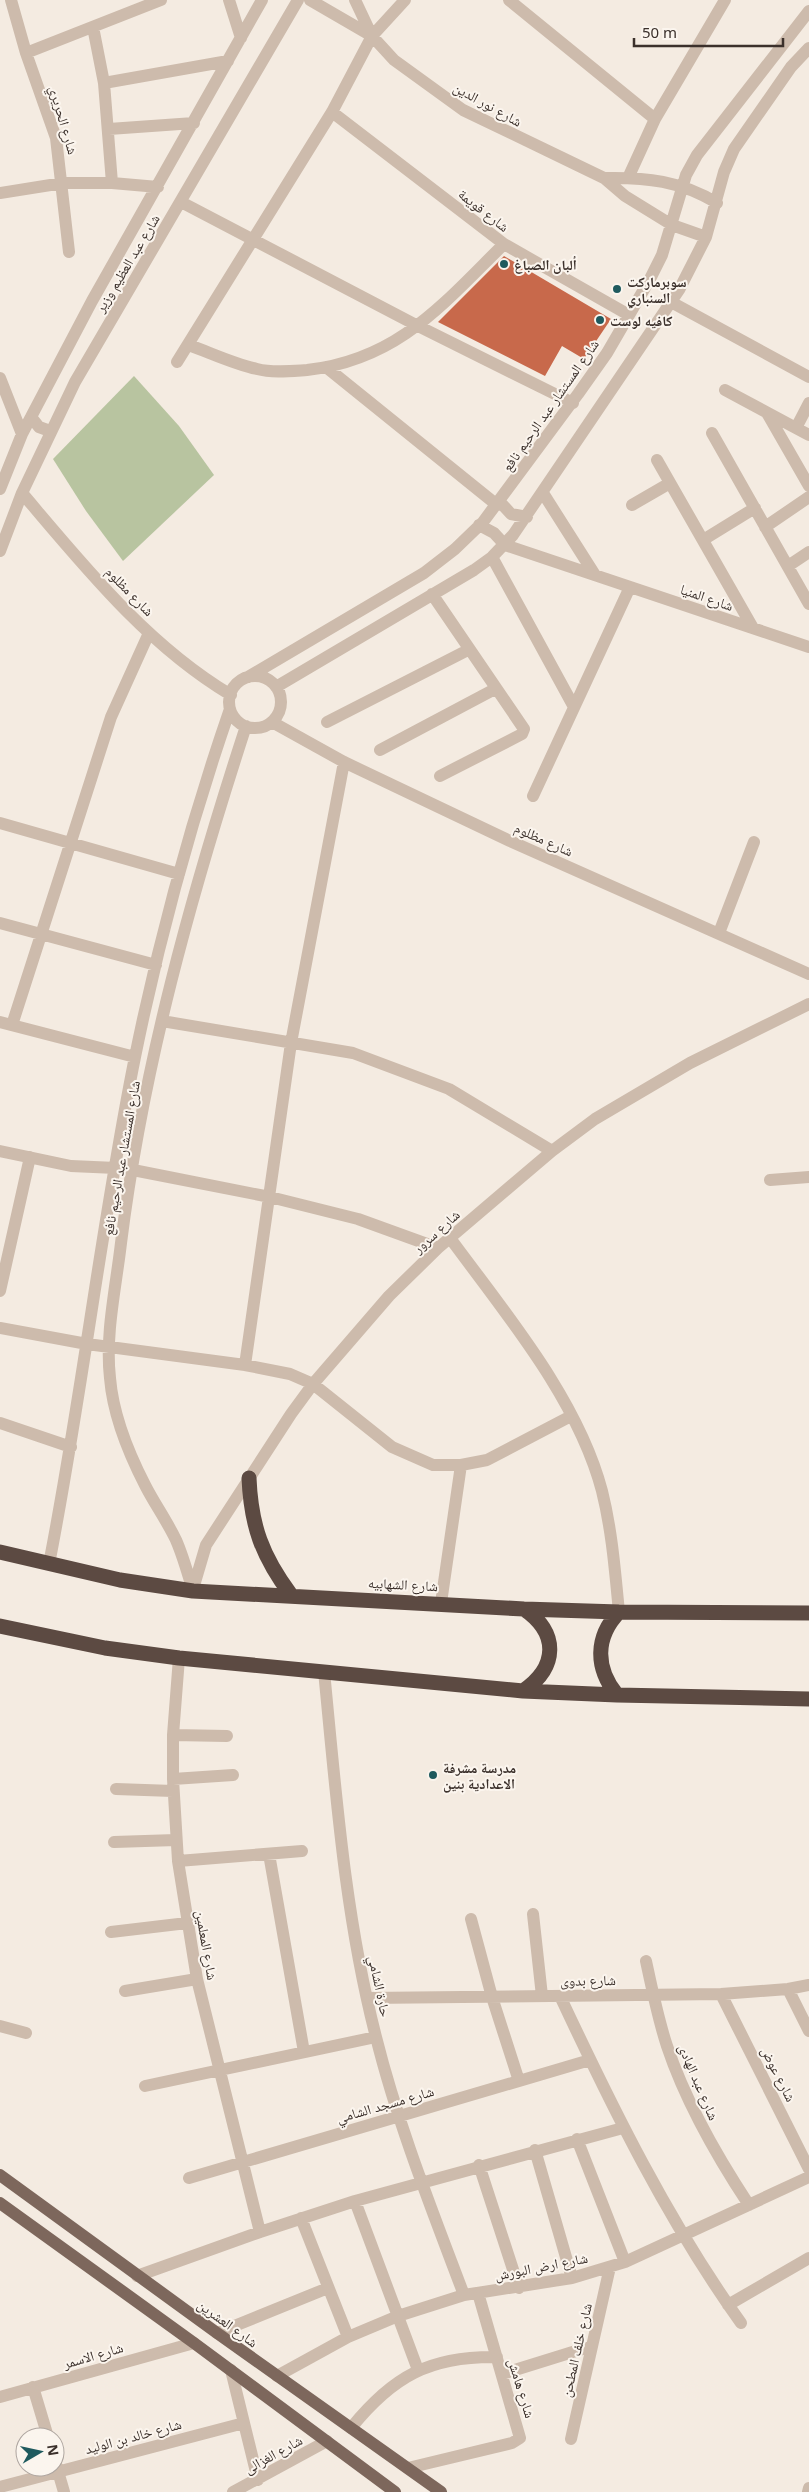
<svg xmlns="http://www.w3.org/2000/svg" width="809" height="2492" font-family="'Noto Sans','Noto Naskh Arabic',sans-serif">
  <rect width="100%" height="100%" fill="#f4ebe1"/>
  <path fill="#b8c4a0" d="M134 376 179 426 214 475 123 561 86 511 53 459Z"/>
  <path fill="#c8694b" d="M504 256 611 319 584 359 562 346 545 376 438 322Z"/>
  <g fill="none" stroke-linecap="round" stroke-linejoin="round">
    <path stroke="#cdbbac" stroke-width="12" d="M11 0 26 53 56 138 69 252
      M229 0 241 38
      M310 0 372 36
      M355 0 372 36 394 60 463 110 604 178 625 196 672 225 706 237
      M509 0 655 119
      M93 27 104 83 112 183
      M26 53 161 0
      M104 83 228 61
      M332 112 504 244 629 315
      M109 129 194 123
      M604 178C646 177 681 181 717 203
      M628 178 655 119 725 0
      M0 193 63 183H112L158 187
      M181 202 418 326 573 403
      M671 302 809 377
      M189 345C211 353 234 364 257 369 272 373 291 371 307 370 398 360 443 304 504 244
      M177 362 332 112 372 36 405 0
      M326 367 497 505
      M0 378 22 434
      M725 390 809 435
      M767 413 809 486
      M31 417 39 427 50 431
      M796 428 809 403
      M712 433 809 604
      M657 460 753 628
      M0 489 22 434 92 301 262 0
      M22 493C84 566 147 645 231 695
      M543 493 595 575
      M500 502 511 514 527 517
      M632 505 670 483
      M479 525 494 533 505 545 809 647
      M765 527 809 497
      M703 540 755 508
      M0 551 22 493 75 382 298 0
      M492 557 574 707
      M788 566 809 552
      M432 594 524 729 522 734 440 776
      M229 702a26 26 0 1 1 52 0a26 26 0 1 1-52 0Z
      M248 677 424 573 455 549 483 522 578 394 607 353 650 279 662 255 686 175 697 155 809 11
      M276 687 474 570 492 557 513 535 679 290 706 237 724 172 734 149 791 67 809 48
      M272 722 344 762 510 841 809 974
      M327 722 468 650
      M380 750 495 689
      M533 796 630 587
      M0 823 179 874
      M0 923 156 965
      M719 933 754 842
      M162 1021 353 1053 449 1089 552 1151
      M0 1022 135 1057
      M12 1025 111 717 149 633
      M0 1151 71 1166 116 1168
      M133 1170 270 1197 358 1219 438 1248
      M770 1180 809 1177
      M450 1238C505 1313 578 1399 602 1491 612 1531 615 1571 619 1612
      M0 1291 30 1157
      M0 1328 87 1344 245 1365 290 1374 313 1384 392 1447 433 1465H461L487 1460 571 1416
      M245 1365 291 1043 344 762
      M0 1423 71 1447
      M49 1564C82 1396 101 1225 135 1057 159 939 191 822 230 709
      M193 1589 206 1545 291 1414 313 1384 389 1296 438 1248 552 1151 595 1119 690 1063 809 1004
      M193 1591C188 1574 183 1556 176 1540 167 1521 154 1503 145 1485 128 1452 113 1415 110 1378 105 1334 116 1287 121 1243 143 1067 191 895 246 726
      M441 1603 461 1465
      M179 1658 173 1735V1779L178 1861 197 1979 260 2232
      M324 1671C336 1794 345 1917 376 2037 398 2125 432 2210 464 2295
      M173 1735 227 1736
      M173 1779 233 1775
      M116 1789 173 1791
      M114 1842 176 1840
      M269 1854 304 2052
      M178 1861 302 1851
      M533 1914 542 1996
      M471 1919 492 1997 519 2081
      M111 1932 187 1923
      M646 1961C652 1989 658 2019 667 2046 686 2103 716 2155 749 2205
      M788 1989 809 2031
      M125 1991 197 1979
      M721 1994 809 2169
      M560 1996C613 2109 668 2221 741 2323
      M367 1998 721 1994 788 1989 809 1985
      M0 2026 26 2033
      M145 2086 376 2037
      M577 2139 625 2262
      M535 2150 572 2278
      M479 2165 519 2288
      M189 2178 590 2060
      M355 2201 418 2370
      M301 2218 348 2337
      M137 2276 260 2232 355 2201 623 2128
      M728 2305 809 2258
      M217 2333 328 2288
      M231 2370 258 2480
      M502 2374 592 2346
      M277 2376 348 2337 398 2316 464 2295 572 2278 625 2262 809 2177
      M33 2387 48 2437
      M0 2397 194 2343
      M351 2428C393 2376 430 2356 497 2357
      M571 2439 610 2267
      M55 2461 64 2492
      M408 2468 512 2443 520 2438 478 2293
      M0 2487 244 2423
      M233 2492 327 2441
      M808 2492 809 2488"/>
    <path stroke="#7d675c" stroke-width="12" d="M0 2175 217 2333 441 2492
      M0 2203 194 2343 395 2492"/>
    <path stroke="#5c4a42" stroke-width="15" d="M249 1478C251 1526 262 1556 291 1595
      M0 1552 120 1580 193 1591 524 1609 619 1612 809 1613
      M0 1626 105 1648 179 1658 523 1691 617 1695 809 1699
      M523 1691C558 1667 559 1633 524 1609
      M617 1695C595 1668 595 1637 619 1612"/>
  </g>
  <g fill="#1f5a5e" stroke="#fbf5ee" stroke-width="2">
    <circle cx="504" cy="264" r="5"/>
    <circle cx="617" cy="289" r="5"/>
    <circle cx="600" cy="320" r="5"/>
    <circle cx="433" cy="1775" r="5"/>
  </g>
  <g text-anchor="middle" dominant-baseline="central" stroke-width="4" stroke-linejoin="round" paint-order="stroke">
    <g font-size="14" fill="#3b302b" stroke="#fbf5ee">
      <text transform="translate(488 104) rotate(29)">شارع نور الدين</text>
      <text transform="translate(64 120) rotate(74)">شارع الحريري</text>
      <text transform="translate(484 210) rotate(38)">شارع قويمة</text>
      <text transform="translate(127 263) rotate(-59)">شارع عبد العظيم وزير</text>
      <text transform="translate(550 405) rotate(-55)">شارع المستشار عبد الرحيم نافع</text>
      <text transform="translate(130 591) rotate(46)">شارع مظلوم</text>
      <text transform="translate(707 597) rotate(19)">شارع المنيا</text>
      <text transform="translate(544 839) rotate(24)">شارع مظلوم</text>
      <text transform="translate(121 1158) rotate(-80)">شارع المستشار عبد الرحيم نافع</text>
      <text transform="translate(436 1231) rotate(-42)">شارع سرور</text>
      <text transform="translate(403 1584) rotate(3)">شارع الشهابيه</text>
      <text transform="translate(207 1945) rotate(80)">شارع المعلمين</text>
      <text transform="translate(588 1980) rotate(-1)">شارع بدوى</text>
      <text transform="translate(380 1986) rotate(78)">حارة الشامي</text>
      <text transform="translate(779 2074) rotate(63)">شارع عوض</text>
      <text transform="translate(699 2082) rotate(67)">شارع عبد الهادى</text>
      <text transform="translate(385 2104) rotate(-16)">شارع مسجد الشامي</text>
      <text transform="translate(541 2266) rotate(-11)">شارع ارض البورش</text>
      <text transform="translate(228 2323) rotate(36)">شارع العشرين</text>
      <text transform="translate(576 2350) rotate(-77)">شارع خلف المطحن</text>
      <text transform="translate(93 2355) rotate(-16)">شارع الاسمر</text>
      <text transform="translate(522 2388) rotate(73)">شارع هامش</text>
      <text transform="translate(133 2436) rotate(-15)">شارع خالد بن الوليد</text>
      <text transform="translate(273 2454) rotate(-29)">شارع الغزالى</text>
    </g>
    <g font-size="14" font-weight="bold" fill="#3b302b" stroke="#fbf5ee" text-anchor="start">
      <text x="514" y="264">ألبان الصباغ</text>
      <text x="627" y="281">سوبرماركت<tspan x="627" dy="16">السنباري</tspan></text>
      <text x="610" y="320">كافيه لوست</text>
      <text x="443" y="1767">مدرسة مشرفة<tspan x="443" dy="16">الاعدادية بنين</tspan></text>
    </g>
  </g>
  <g transform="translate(40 2452) rotate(81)"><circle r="24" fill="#fbf5ee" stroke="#aea6a0"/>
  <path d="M0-4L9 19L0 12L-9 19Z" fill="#1f5a5e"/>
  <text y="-8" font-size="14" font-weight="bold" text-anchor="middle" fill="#3b302b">N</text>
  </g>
  <path d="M634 38v8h149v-8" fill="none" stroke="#3b302b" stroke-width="2.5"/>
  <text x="642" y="38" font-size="15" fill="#3b302b" stroke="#fbf5ee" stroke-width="4" paint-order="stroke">50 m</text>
</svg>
